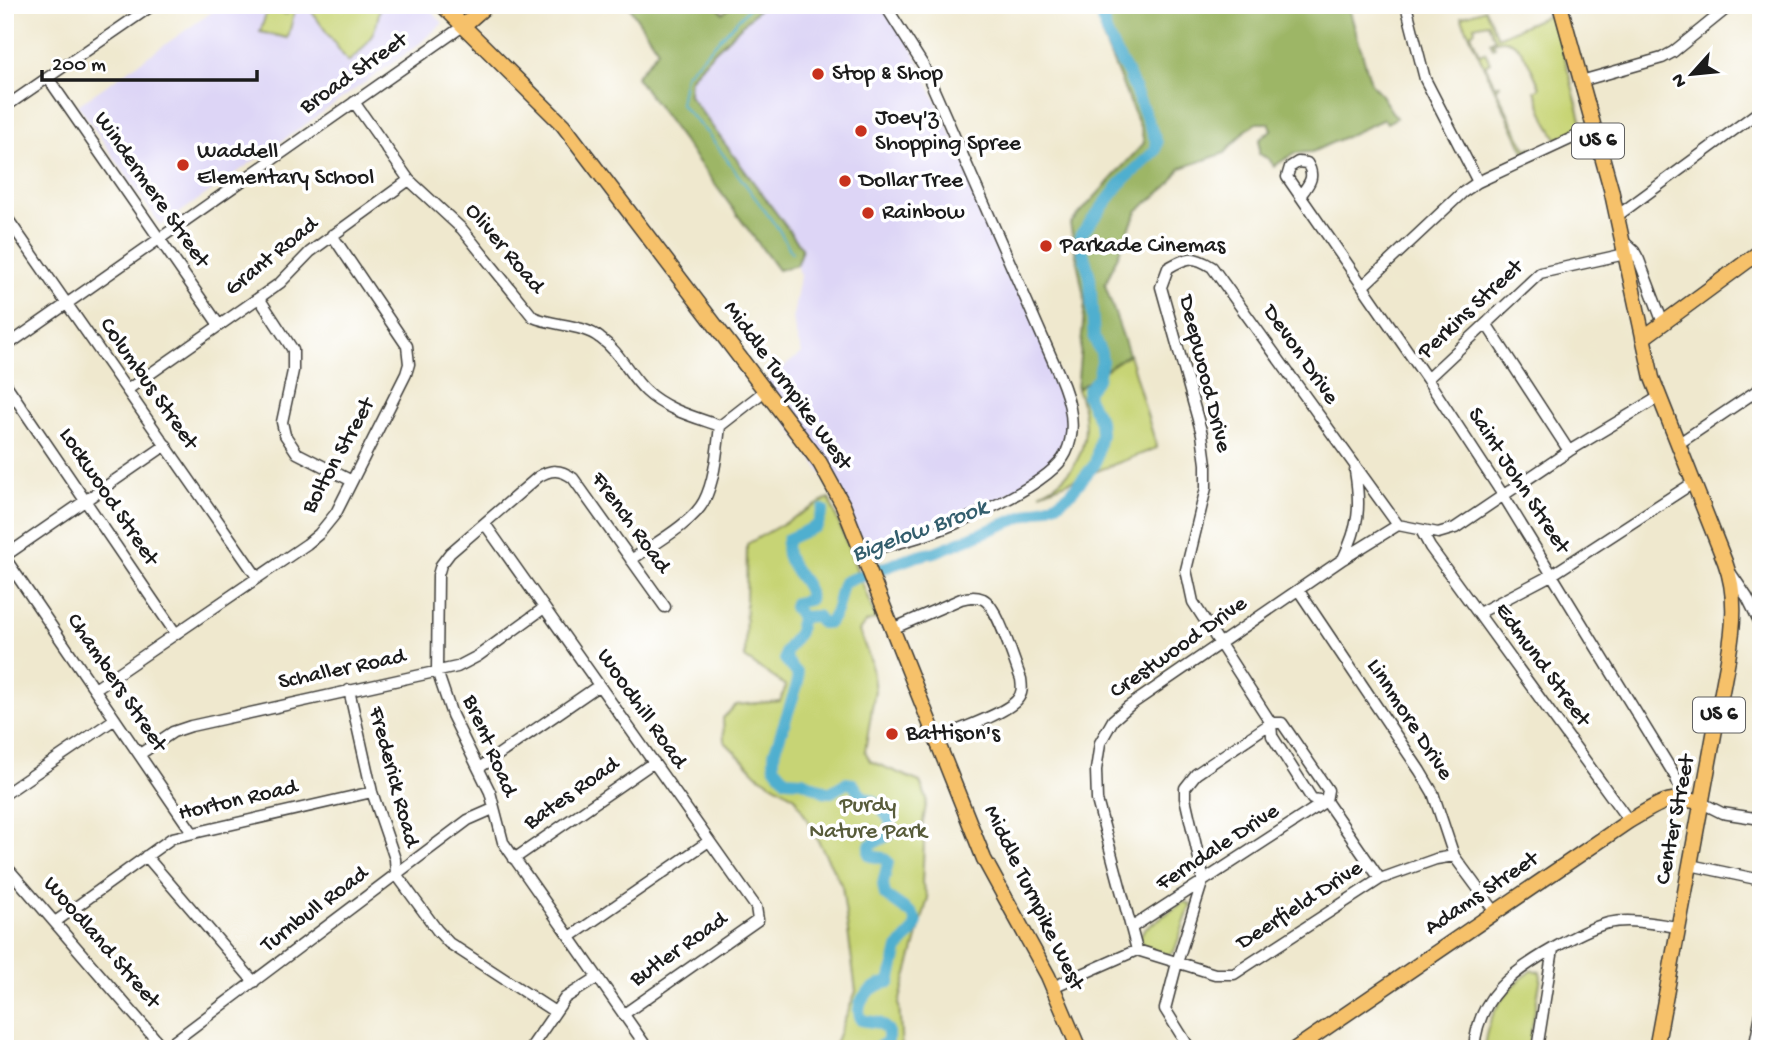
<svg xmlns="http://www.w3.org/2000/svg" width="1766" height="1054" font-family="'Gochi Hand',sans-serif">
  <rect width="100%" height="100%" fill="#fff"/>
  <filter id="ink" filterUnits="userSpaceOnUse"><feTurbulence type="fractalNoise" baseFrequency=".0143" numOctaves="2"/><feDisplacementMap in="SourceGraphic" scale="14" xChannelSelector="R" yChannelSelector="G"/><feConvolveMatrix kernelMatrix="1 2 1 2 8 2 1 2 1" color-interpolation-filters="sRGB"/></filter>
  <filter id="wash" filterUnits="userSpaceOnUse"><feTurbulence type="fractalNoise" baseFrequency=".00686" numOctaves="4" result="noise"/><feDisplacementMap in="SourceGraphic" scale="28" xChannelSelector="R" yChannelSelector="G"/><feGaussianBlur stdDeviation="1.57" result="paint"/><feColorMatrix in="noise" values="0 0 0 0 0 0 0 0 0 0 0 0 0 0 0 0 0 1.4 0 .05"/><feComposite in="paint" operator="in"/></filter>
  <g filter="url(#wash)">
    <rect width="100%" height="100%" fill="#efe8ce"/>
    <path fill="#ddd5f6" d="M222 5H425L443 23 418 45 161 226 78 105Z
      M763 5H885L906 34 1067 392 1071 431 1056 467 976 513 862 552 843 505 761 384 802 353 795 332 793 317 800 276 797 265 802 248 689 95 690 79 710 56Z"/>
    <path fill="#c7d475" stroke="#727848" stroke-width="2" d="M269 5H275L274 11 287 14 289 5H296L288 38 260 32Z
      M307 5H380C378 30 368 47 348 62Z
      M1485 9 1498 37 1553 13 1583 127 1557 139 1547 122 1535 91 1540 87C1530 68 1521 31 1493 42L1495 47 1493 48 1490 42 1495 39 1488 23 1474 26 1475 30 1471 33 1479 54 1485 52 1490 62 1485 65 1495 86 1501 84 1496 89 1526 149 1531 147 1533 150 1525 154 1461 17Z
      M1129 354 1157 448 1040 493C1084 473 1094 432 1077 389Z
      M829 498 876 619 865 623 859 631 871 662 875 690 865 751 870 761 920 782 927 799 922 828 924 844 922 883 928 898 899 1003 902 1049H833L856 991 842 886 795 797 759 776 724 741 723 718 736 705 780 701 786 686 745 658 747 544Z
      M1184 902 1191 904 1174 952 1167 955 1142 945 1140 937 1144 929Z
      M1533 970 1540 972 1541 977 1528 1049H1484C1487 1014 1505 989 1533 970Z"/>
    <path fill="#9db666" stroke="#5c6941" stroke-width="2" d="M628 5H715L723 13 733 5H763L710 56 690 79 689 95 802 248 797 265 778 270 636 77 658 50Z
      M1096 5H1348L1371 83 1379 92 1396 118 1387 123 1384 119 1312 152 1295 153 1274 166 1269 159 1259 154V140L1272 129 1269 123H1256L1244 132 1225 153 1181 168 1168 186 1137 211 1105 285 1129 354 1077 389 1085 302 1070 224 1144 143 1141 129 1102 36Z"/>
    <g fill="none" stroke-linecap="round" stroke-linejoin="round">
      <path stroke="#50afcf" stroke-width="2" d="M752 5 685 75 680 104 708 134 779 230 792 253"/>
      <path stroke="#50afcf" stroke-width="12" d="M801 617 817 616 822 623H828C840 612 838 595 844 582L914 557 935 552 1059 502 1070 494 1095 464 1101 434 1100 421 1087 396 1088 390 1098 378 1102 361 1101 353 1094 338 1090 277 1080 241 1082 233 1121 183 1155 151 1157 143 1128 73 1115 52 1106 32 1100 5
        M801 617 799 632 786 651 785 659 797 673 798 682 774 754V766L786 780 803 781 826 792H831L846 783 853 784 861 795 879 804 891 822 889 835 870 845 869 854 871 856 883 858 888 862 883 884 885 895 912 914 917 922 912 933 898 948 890 982C872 985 853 1000 861 1020L879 1023 888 1030V1041L875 1049
        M801 617 794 607 795 603 809 600C814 581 778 565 788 539L817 526 823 510"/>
    </g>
  </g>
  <g filter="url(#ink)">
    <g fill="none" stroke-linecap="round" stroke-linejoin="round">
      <g stroke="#3c3b37" stroke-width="13">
        <path id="minor" d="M227 5V6
          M1406 5 1425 79 1478 182
          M48 78 219 325
          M1581 81 1662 58 1673 52 1731 5
          M354 102 409 180 462 229 533 317C554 326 582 324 600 338 620 352 629 375 646 391 666 410 695 417 720 426
          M5 107 153 5
          M1300 196C1309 184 1316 177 1307 163L1298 162 1290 167 1287 177 1427 379 1503 495 1675 776 1684 799
          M5 215 257 577
          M1617 216 1761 110
          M1622 240 1634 251 1639 260 1663 323
          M1363 286 1462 193 1478 182 1594 128
          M259 298 293 350V371L282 422 285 435 297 453 352 481
          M1487 325 1569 451
          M5 347 463 26
          M1427 379 1540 273 1625 254
          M5 383 176 634
          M127 390 280 283 310 252 409 180
          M1678 444 1761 388
          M485 524 756 907 758 920 624 1014
          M1398 525 1438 533 1455 528 1569 451 1659 397
          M1422 532 1430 547 1629 821
          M862 552C881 547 900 543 919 537 953 527 1051 485 1066 453 1080 423 1066 389 1053 361L923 65 885 5
          M5 556 166 445
          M5 558 192 832
          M1343 559C1359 526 1361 507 1355 471
          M631 560C652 545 692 524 704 501 715 480 717 450 720 426L766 390
          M1730 572 1747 597 1761 625
          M1299 591 1420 771 1433 793 1454 856 1496 913
          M1479 613 1553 574 1693 483
          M892 629 961 599C969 597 975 596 983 599 998 606 1014 662 1021 679 1022 687 1023 693 1017 700 1005 714 955 731 936 739
          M95 689 307 544 319 534 336 513 406 374 409 364 407 346 332 235
          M349 690 372 792 395 859 396 874 437 930 449 943 555 1012
          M1271 723H1282L1328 790 1326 801 1380 879
          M140 754 173 732 191 726 457 667 478 656 544 608
          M479 768 598 686
          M5 794 115 719
          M1326 801 1312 799 1272 736 1271 723 1193 602 1190 588 1186 570 1206 488V464L1202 434 1161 287 1168 268C1187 257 1192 255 1212 267L1398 525
          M1702 803 1722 813 1761 819
          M146 856 254 982
          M514 859 654 762
          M5 865 164 1049 468 820 493 809
          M1690 865 1761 880
          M55 922 172 838 372 792
          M1131 928 1326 801
          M570 937 709 841
          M1137 950 1097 800 1096 770 1100 743 1113 720 1129 706 1343 559 1398 525
          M1053 987 1137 950 1215 974H1234L1380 879 1436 859 1454 856
          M530 1049 565 998 598 977
          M648 1049 503 842 490 792 452 715 437 671 438 575 441 565 450 553 538 477C551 469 560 469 573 478L665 607
          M1190 1049 1165 1009 1177 963 1202 883V872L1185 798V788L1196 774 1271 723
          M1474 1049C1478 996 1512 972 1554 948 1571 938 1589 928 1608 923 1631 918 1656 924 1678 927
          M1537 1049 1553 949
          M1754 1049 1761 1014"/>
      </g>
      <g stroke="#3c3b37" stroke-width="17">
        <path id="major" d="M442 5 563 125 820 463 843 505 984 859 1048 976 1079 1049
          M1560 5 1611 189 1652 378 1725 562C1737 594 1734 626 1728 659L1656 1049
          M463 26 487 5
          M1643 338 1761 251
          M1295 1049 1629 821C1658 805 1667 793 1702 803"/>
      </g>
      <use href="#minor" stroke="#fff" stroke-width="10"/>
      <use href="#major" stroke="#f6c16b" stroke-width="14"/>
    </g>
  </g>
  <g fill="#c8321e" stroke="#fff" stroke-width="2.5">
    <circle cx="818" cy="74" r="7"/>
    <circle cx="861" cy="131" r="7"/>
    <circle cx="183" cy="165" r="7"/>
    <circle cx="845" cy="181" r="7"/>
    <circle cx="868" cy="213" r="7"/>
    <circle cx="1046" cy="246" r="7"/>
    <circle cx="892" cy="734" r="7"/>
  </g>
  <g text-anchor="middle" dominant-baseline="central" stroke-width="7" stroke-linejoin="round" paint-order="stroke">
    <g fill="#fff" stroke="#606060" stroke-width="2">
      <rect x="1572" y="123.5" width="52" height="35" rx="5"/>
      <rect x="1693" y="697.5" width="52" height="35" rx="5"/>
    </g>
    <g font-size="21" font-weight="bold" fill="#1c1c1c">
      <text x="1598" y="141">US 6</text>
      <text x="1719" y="715">US 6</text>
    </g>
    <g font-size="23" fill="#1c1c1c" stroke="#fff">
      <text transform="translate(354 74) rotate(-35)">Broad Street</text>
      <text transform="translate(151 190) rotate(55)">Windermere Street</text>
      <text transform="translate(504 249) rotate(50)">Oliver Road</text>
      <text transform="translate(272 257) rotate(-39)">Grant Road</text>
      <text transform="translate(1471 310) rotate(-43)">Perkins Street</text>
      <text transform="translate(1300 355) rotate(55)">Devon Drive</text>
      <text transform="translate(1204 374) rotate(76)">Deepwood Drive</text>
      <text transform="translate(148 384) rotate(55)">Columbus Street</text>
      <text transform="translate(787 386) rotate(54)">Middle Turnpike West</text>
      <text transform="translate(339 456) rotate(-61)">Bolton Street</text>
      <text transform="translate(1518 481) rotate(57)">Saint John Street</text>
      <text transform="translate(108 497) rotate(56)">Lockwood Street</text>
      <text transform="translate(630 523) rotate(54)">French Road</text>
      <text transform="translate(1179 648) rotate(-35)">Crestwood Drive</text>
      <text transform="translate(1542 665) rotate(54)">Edmund Street</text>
      <text transform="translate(342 670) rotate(-12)">Schaller Road</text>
      <text transform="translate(116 683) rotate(56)">Chambers Street</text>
      <text transform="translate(641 709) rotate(55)">Woodhill Road</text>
      <text transform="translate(1409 720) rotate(57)">Linnmore Drive</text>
      <text transform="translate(489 746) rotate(67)">Brent Road</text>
      <text transform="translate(393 777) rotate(75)">Frederick Road</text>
      <text transform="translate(572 794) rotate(-35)">Bates Road</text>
      <text transform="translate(238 801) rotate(-13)">Horton Road</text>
      <text transform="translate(1676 820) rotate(-79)">Center Street</text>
      <text transform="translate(1218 848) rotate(-33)">Ferndale Drive</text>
      <text transform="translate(1482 894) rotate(-34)">Adams Street</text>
      <text transform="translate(1033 898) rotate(64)">Middle Turnpike West</text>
      <text transform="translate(1300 906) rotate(-33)">Deerfield Drive</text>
      <text transform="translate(315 910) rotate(-37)">Turnbull Road</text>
      <text transform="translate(101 943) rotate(49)">Woodland Street</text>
      <text transform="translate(679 950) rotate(-35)">Butler Road</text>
    </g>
    <g font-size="23" fill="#1c1c1c" stroke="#fff" text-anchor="start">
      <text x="832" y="74">Stop &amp; Shop</text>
      <text x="875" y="118">Joey'z<tspan x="875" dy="26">Shopping Spree</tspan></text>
      <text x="197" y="152">Waddell<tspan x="197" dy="26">Elementary School</tspan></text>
      <text x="859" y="181">Dollar Tree</text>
      <text x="882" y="213">Rainbow</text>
      <text x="1060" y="246">Parkade Cinemas</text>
      <text x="906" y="734">Battison's</text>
    </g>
    <g font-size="23" fill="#585c3b" stroke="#fff">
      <text x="868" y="806">Purdy<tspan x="868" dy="26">Nature Park</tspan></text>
    </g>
    <g font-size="24" font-style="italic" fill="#335e6d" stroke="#fff">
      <text transform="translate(920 532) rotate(-20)">Bigelow Brook</text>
    </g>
  </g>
  <rect width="1766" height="1054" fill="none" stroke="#fff" stroke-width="28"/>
  <g transform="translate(1692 74) rotate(243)" stroke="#ffffff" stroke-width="5" paint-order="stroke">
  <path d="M0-5L12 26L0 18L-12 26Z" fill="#1c1c1c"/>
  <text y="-10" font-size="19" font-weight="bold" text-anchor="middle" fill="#1c1c1c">N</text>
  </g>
  <path d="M42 70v10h215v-10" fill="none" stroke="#1c1c1c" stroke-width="3.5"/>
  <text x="52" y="70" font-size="21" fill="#1c1c1c" stroke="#ffffff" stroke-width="5" paint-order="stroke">200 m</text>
</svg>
